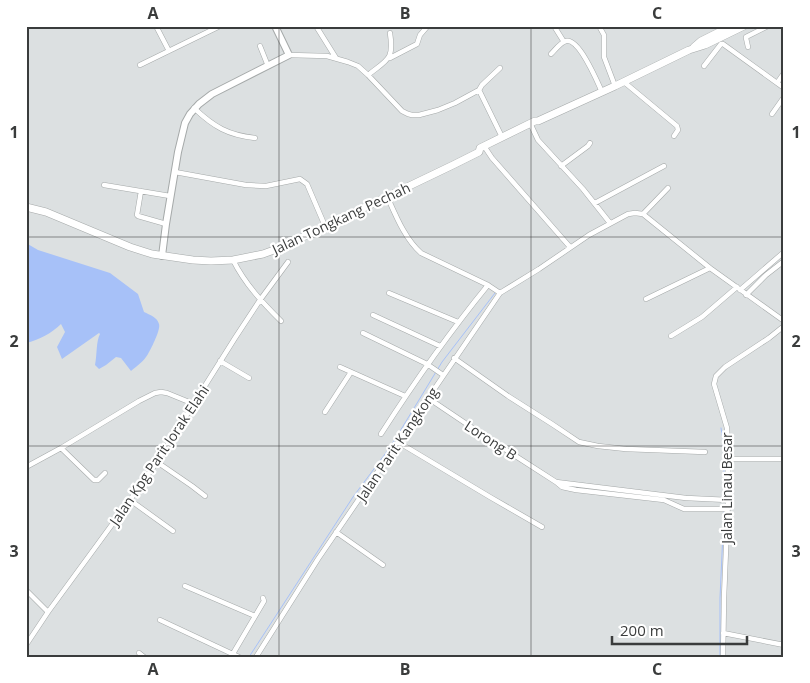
<svg xmlns="http://www.w3.org/2000/svg" width="810" height="683" font-family="'Open Sans',sans-serif">
  <rect width="100%" height="100%" fill="#dce0e1"/>
  <path fill="#a7c1f8" d="M26 243 38 250 110 273 138 294 144 312C150 315 157 317 159 324 161 329 151 349 148 354 144 361 137 366 131 371L121 358 116 357 106 365 99 369 95 365C97 355 96 341 100 334L99 333 62 359 57 347 65 332 61 324C52 333 39 340 26 343Z"/>
  <g fill="none" stroke-linecap="round" stroke-linejoin="round">
    <path stroke="#a7c1f8" stroke-width="1" d="M721 428 723 440 725 499
      M249 657 353 497 391 446 442 362 495 293
      M720 657V598L724 510"/>
    <g stroke="#a5a9a9" stroke-width="5.5">
      <path id="street" d="M156 26 169 51
        M316 26 336 58
        M554 26 564 42
        M599 26 604 35V57L615 86
        M260 46 268 66
        M748 47 746 38V37L768 26
        M551 54C555 50 561 42 566 41 579 38 597 81 602 92
        M289 55 327 56 348 62 358 66 368 75 402 111 408 114 412 115H419L438 110 455 103 479 90 482 85 500 68
        M390 58 417 44 420 35 426 28 427 26
        M140 65 220 26
        M704 66 721 44H723L784 88
        M368 75C388 59 394 60 390 33
        M624 82 677 126 678 130 674 136
        M777 83 784 73
        M479 90 502 137
        M194 108C214 127 228 135 255 138
        M772 114 784 97
        M530 123 538 140 583 189 610 223
        M484 146 492 158 570 247
        M561 166 588 146 590 143
        M175 172 246 185 266 186 300 179 307 184 325 226
        M104 185 170 196
        M141 191 137 215 138 216 166 224
        M387 196C396 216 405 239 421 253L488 285 500 293
        M595 203 664 166
        M643 214 668 188
        M233 260C245 284 262 302 281 321
        M740 290 784 252
        M389 293 458 322
        M746 295 766 275 784 261
        M646 299 710 268
        M373 315 440 346
        M363 333 427 364 443 375
        M671 336 702 317 737 287
        M454 358 508 396 552 424 579 442 598 446 626 449 705 452
        M220 361 249 378
        M340 367 405 396
        M428 398 486 437 556 482 562 487 576 490 664 500 684 509H728
        M325 412 351 372
        M381 434C415 381 448 334 488 285
        M398 442 490 497 542 527
        M61 448 94 480H98L105 473
        M728 459H784
        M157 462 192 486 205 496
        M26 467 61 448 139 401 155 393 161 392 167 393 194 404
        M556 482 686 498 728 500
        M130 500 173 531
        M336 532 383 565
        M185 586 255 616
        M26 590 48 612
        M160 620 239 657
        M723 633 784 645
        M26 645 48 612 130 500 157 462 235 338 260 300 288 262
        M139 653 144 657
        M231 657 264 601 263 598
        M256 657 318 559 500 293 539 269 589 235 628 214 635 213 643 214 710 268 784 321
        M723 657 724 598 728 500V446L727 428 714 384 716 376 725 367 769 338 784 326"/>
    </g>
    <g stroke="#a5a9a9" stroke-width="8">
      <path id="secondary" d="M162 256 166 224 178 152 185 123 190 114 199 104 212 94 289 55 275 26"/>
    </g>
    <g stroke="#a5a9a9" stroke-width="8">
      <path id="primary" d="M694 47 701 41 731 26
        M26 207 46 212 130 247 152 254 193 260 211 261 233 260 263 254 282 247 453 165 479 152 480 148 535 121H538L615 86 689 50 705 45 744 26"/>
    </g>
    <use href="#street" stroke="#fff" stroke-width="4.5"/>
    <use href="#secondary" stroke="#fff" stroke-width="6"/>
    <use href="#primary" stroke="#fff" stroke-width="7"/>
  </g>
  <path fill="none" stroke="#3a3c3c" stroke-width="1" stroke-opacity="0.55" d="M279 26V657M531 26V657M26 237H784M26 446H784"/>
  <g text-anchor="middle" dominant-baseline="central" stroke-width="4.5" stroke-linejoin="round" paint-order="stroke">
    <g font-size="14" fill="#3a3c3c" stroke="#fff">
      <text transform="translate(341 218) rotate(-25)">Jalan Tongkang Pechah</text>
      <text transform="translate(491 440) rotate(33)">Lorong B</text>
      <text transform="translate(397 444) rotate(-56)">Jalan Parit Kangkong</text>
      <text transform="translate(159 455) rotate(-56)">Jalan Kpg Parit Jorak Elahi</text>
      <text transform="translate(726 488) rotate(-90)">Jalan Linau Besar</text>
    </g>
  </g>
  <rect width="810" height="683" fill="none" stroke="#ffffff" stroke-width="55"/>
  <path d="M612 636v8h135v-8" fill="none" stroke="#3a3c3c" stroke-width="2.5"/>
  <text x="620" y="636" font-size="15" fill="#3a3c3c" stroke="#ffffff" stroke-width="4" paint-order="stroke">200 m</text>
  <rect x="28" y="28" width="754" height="628" fill="none" stroke="#3a3c3c" stroke-width="2"/>
  <g font-size="16" text-anchor="middle" font-weight="bold" fill="#3a3c3c">
    <text x="153" y="19">A</text>
    <text x="405" y="19">B</text>
    <text x="657" y="19">C</text>
    <text x="14" y="138">1</text>
    <text x="796" y="138">1</text>
    <text x="14" y="347">2</text>
    <text x="796" y="347">2</text>
    <text x="14" y="557">3</text>
    <text x="796" y="557">3</text>
    <text x="153" y="675">A</text>
    <text x="405" y="675">B</text>
    <text x="657" y="675">C</text>
  </g>
</svg>
